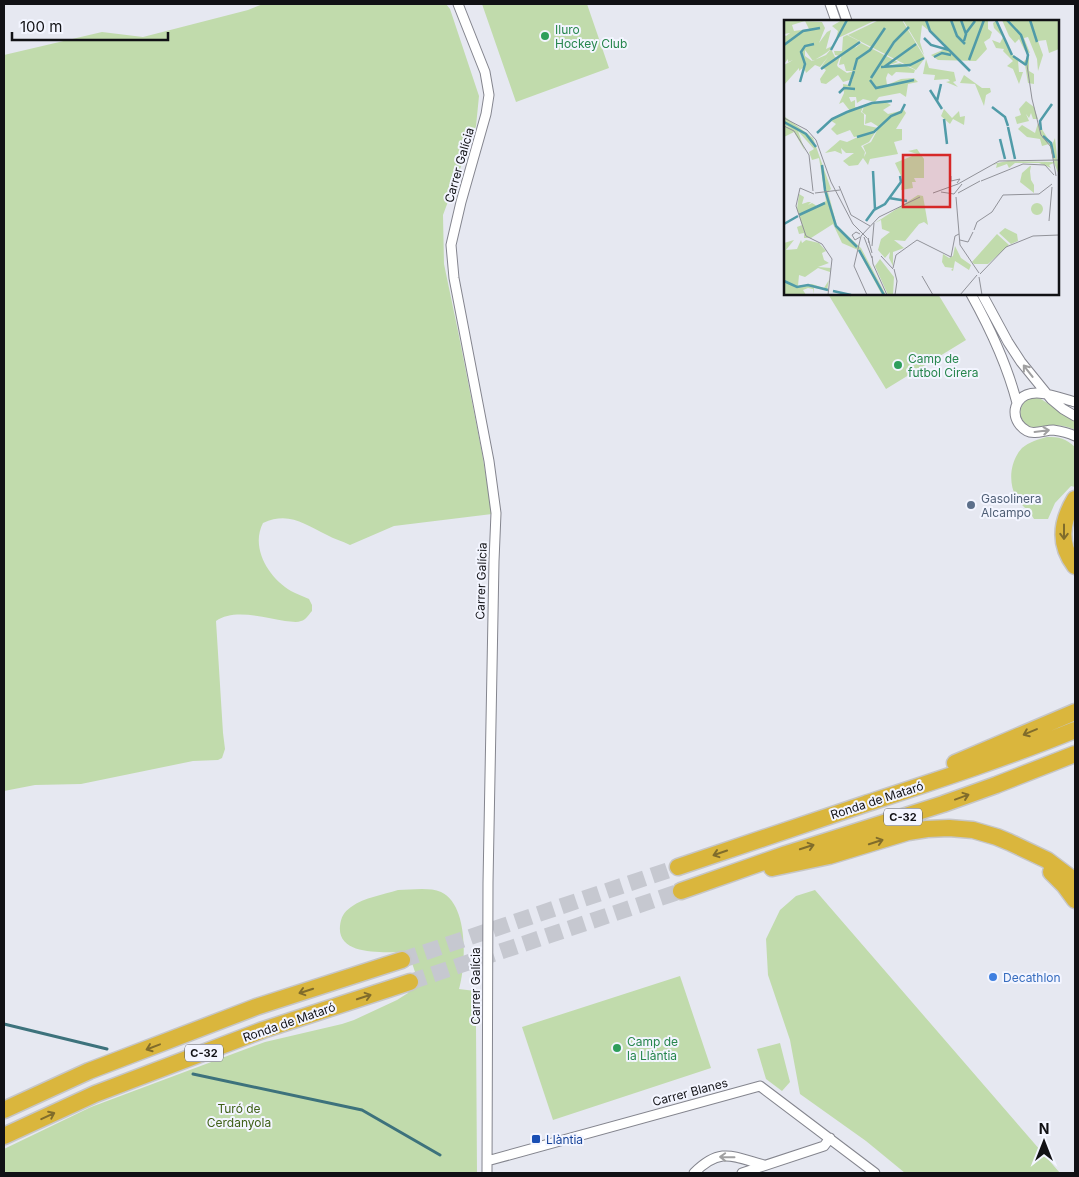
<svg xmlns="http://www.w3.org/2000/svg" width="1079" height="1177" font-family="Inter,sans-serif">
  <rect width="100%" height="100%" fill="#e6e8f1"/>
  <path fill="#c1dbac" d="M263 4H446L450 9 479 96 476 126 443 215 444 264 459 336 482 453 492 514 394 526 350 545C342 541 334 539 327 535 304 524 289 511 263 523 250 548 269 578 291 591 296 594 303 596 309 599L312 605V611C309 614 306 620 301 621 296 623 290 621 285 621 265 618 234 608 216 621L223 733 225 749 222 758 218 760 193 761 81 784 35 785 4 791V55L102 32 143 37 248 10Z
    M482 4H587L609 68 516 102Z
    M828 294H938L966 340 886 389Z
    M1035 397 1041 399 1065 415 1075 421V430C1057 422 1051 427 1032 429 1024 424 1017 416 1022 406 1023 404 1025 400 1027 399 1029 398 1032 398 1035 397Z
    M1047 437C1060 437 1065 438 1075 447V487L1071 486 1055 503 1048 519H1034C1029 510 1021 506 1016 497 1008 482 1010 461 1022 448 1029 442 1039 439 1047 437Z
    M398 890C411 890 429 887 441 892 469 905 466 965 459 989L475 991 476 1027 477 1173H4V1149L91 1107 265 1042 342 1024 354 1020 397 1000 408 993 415 972 411 960 403 952C383 952 337 956 340 926 341 917 344 912 351 907 365 897 383 895 398 890Z
    M815 890 1060 1173H905L866 1141 800 1094 790 1040 768 975 766 939 780 910 796 896Z
    M680 976 711 1068 553 1120 522 1027Z
    M780 1043 790 1082 782 1091 766 1079 757 1049Z"/>
  <g fill="none" stroke-linecap="round" stroke-linejoin="round">
    <path stroke="#3d727c" stroke-width="3" d="M4 1024 107 1049
      M193 1074 362 1110 440 1155"/>
    <path stroke="#c6c8d0" stroke-width="16" stroke-dasharray="16 8" stroke-linecap="butt" d="M402 960 678 867
      M410 982 681 891"/>
    <g stroke="#84858e" stroke-width="11">
      <path id="street" d="M458 4 485 72 489 95 486 114 461 202 451 245 454 278 489 461 496 513 494 561 488 883 487 1173
        M830 4 836 21
        M841 4 847 21
        M971 294C991 330 1007 364 1017 403
        M982 294 1008 342 1021 362 1051 399 1063 409 1075 416
        M1075 402C1060 398 1029 384 1018 402 1016 405 1015 408 1015 412 1015 420 1020 427 1027 431 1034 435 1045 430 1053 430 1060 431 1069 433 1075 436
        M487 1161 760 1086 875 1173
        M694 1173C720 1147 732 1156 764 1165
        M742 1173 824 1146 830 1138"/>
    </g>
    <g stroke="#c6c6c7" stroke-width="19">
      <path id="highway" d="M1075 499C1061 522 1058 544 1075 566
        M955 763 1075 712
        M678 867C740 846 802 825 865 804 935 781 1006 758 1075 730
        M772 868 829 856 908 832 927 829 949 828 973 830 997 837 1009 842 1047 860 1075 881
        M1051 872 1064 885 1075 900
        M681 891 786 854 943 804 996 785 1075 754
        M4 1110 89 1071 256 1007 402 960
        M4 1136 95 1094 263 1030 410 982"/>
    </g>
    <use href="#street" stroke="#fff" stroke-width="9"/>
    <use href="#highway" stroke="#dab63d" stroke-width="16"/>
  </g>
  <defs><path id="oneway-shaft" d="M-6 0H5M1.5-3L5.5 0L1.5 3" fill="none" stroke-width="1.6" stroke-linecap="round" stroke-linejoin="round" transform="scale(1.25)"/></defs>
  <g stroke="#a0a0a1">
    <use href="#oneway-shaft" transform="translate(1028 371) rotate(-128)"/>
    <use href="#oneway-shaft" transform="translate(1042 431) rotate(-7)"/>
    <use href="#oneway-shaft" transform="translate(727 1157) rotate(-179)"/>
  </g>
  <g stroke="#806c2b">
    <use href="#oneway-shaft" transform="translate(1064 532) rotate(90)"/>
    <use href="#oneway-shaft" transform="translate(1030 732) rotate(157)"/>
    <use href="#oneway-shaft" transform="translate(962 797) rotate(-20)"/>
    <use href="#oneway-shaft" transform="translate(876 842) rotate(-18)"/>
    <use href="#oneway-shaft" transform="translate(807 847) rotate(-18)"/>
    <use href="#oneway-shaft" transform="translate(720 853) rotate(161)"/>
    <use href="#oneway-shaft" transform="translate(306 991) rotate(162)"/>
    <use href="#oneway-shaft" transform="translate(364 997) rotate(-18)"/>
    <use href="#oneway-shaft" transform="translate(153 1047) rotate(159)"/>
    <use href="#oneway-shaft" transform="translate(48 1116) rotate(-25)"/>
  </g>
  <g fill="#2e9e5b" stroke="#f3f5ff" stroke-width="2">
    <circle cx="545" cy="36" r="5"/>
    <circle cx="898" cy="365" r="5"/>
    <circle cx="617" cy="1048" r="5"/>
  </g>
  <circle fill="#5c6f8a" stroke="#f3f5ff" stroke-width="2" cx="971" cy="505" r="5"/>
  <circle fill="#3f7fe0" stroke="#f3f5ff" stroke-width="2" cx="993" cy="977" r="5"/>
  <rect fill="#1a4fb4" stroke="#f3f5ff" stroke-width="2" x="531" y="1134" width="10" height="10" rx="2.5"/>
  <g text-anchor="middle" dominant-baseline="central" stroke-width="4" stroke-linejoin="round" paint-order="stroke">
    <g fill="#f3f5ff" stroke="#55555b" stroke-width="1">
      <rect x="884" y="808.5" width="38" height="17" rx="4"/>
      <rect x="185" y="1044.5" width="38" height="17" rx="4"/>
    </g>
    <g font-size="11" font-weight="bold" fill="#111115">
      <text x="903" y="817">C-32</text>
      <text x="204" y="1053">C-32</text>
    </g>
    <g font-size="12" fill="#27864d" stroke="#f3f5ff" text-anchor="start">
      <text x="555" y="29">Iluro<tspan x="555" dy="14">Hockey Club</tspan></text>
      <text x="908" y="358">Camp de<tspan x="908" dy="14">futbol Cirera</tspan></text>
      <text x="627" y="1041">Camp de<tspan x="627" dy="14">la Llàntia</tspan></text>
    </g>
    <g font-size="12" fill="#111115" stroke="#f3f5ff">
      <text transform="translate(459 165) rotate(-74)">Carrer Galícia</text>
      <text transform="translate(481 581) rotate(-88)">Carrer Galícia</text>
      <text transform="translate(877 800) rotate(-18)">Ronda de Mataró</text>
      <text transform="translate(475 986) rotate(-90)">Carrer Galícia</text>
      <text transform="translate(289 1022) rotate(-19)">Ronda de Mataró</text>
      <text transform="translate(690 1092) rotate(-15)">Carrer Blanes</text>
    </g>
    <g font-size="12" fill="#4e5e75" stroke="#f3f5ff" text-anchor="start">
      <text x="981" y="498">Gasolinera<tspan x="981" dy="14">Alcampo</tspan></text>
    </g>
    <g font-size="12" fill="#366cbe" stroke="#f3f5ff" text-anchor="start">
      <text x="1003" y="977">Decathlon</text>
    </g>
    <g font-size="12" fill="#3f6017" stroke="#f3f5ff">
      <text x="239" y="1108">Turó de<tspan x="239" dy="14">Cerdanyola</tspan></text>
    </g>
    <g font-size="12" fill="#164399" stroke="#f3f5ff" text-anchor="start">
      <text x="546" y="1139">Llàntia</text>
    </g>
  </g>
  <g transform="translate(784 20)">
    <rect width="275" height="275" fill="#e6e8f1"/>
    <path d="M0 0 38 2 41 8 35 23 43 12 47 10 42 29 48 26 47 29 42 33 29 41 21 30V36L28 41 42 35 47 29 51 37H56L53 45 54 47 63 53 70 51H62L60 44 55 45 57 36 51 35 50 31H58L59 17 63 15 75 21 71 28 77 23 114 42 100 47 116 43 131 50 130 53 112 52 108 56 104 53 102 58 103 65 117 59 130 58 134 62 124 64 122 77 116 73 95 77 91 82 79 79 73 83 72 77H65L67 82 71 80V87H79L77 92 80 94V105L94 108 85 122 77 126 81 132 80 137 82 133 79 126 87 122 95 107 87 102 81 104 82 95 78 92 80 86 100 81 107 85 99 90 104 94 120 90 122 93 112 109H118V120L110 122 114 134 86 139 84 145 79 138 74 145 65 146 59 141 70 133H62L57 128 58 134 51 131 41 133 56 120 63 122 76 116 70 117 66 110 53 115 47 109 52 104 46 100 48 98 66 91 59 82 55 84 60 73 59 64 65 65 69 59 59 62 54 55 42 64 37 63 36 59 42 50 37 47 44 37 36 47 31 45 22 53 21 50 17 56 21 46 15 51V48L0 65V45L9 40 4 42V39L0 44V15L2 16 6 13 0 14ZM21 1 25 9 10 11 8 5ZM58 0H92L52 19 54 11 48 6ZM118 0 141 38 132 50 64 15 93 1ZM119 0H204V9L208 12 206 18 200 22 203 29 192 41 154 40 147 35 161 29V24L138 5 136 22 140 35ZM213 0 227 34 239 42 245 37V51L250 54V64L244 63 241 45 234 41 235 52H239L235 64 229 49 223 46 229 41 219 31 220 29 212 28 208 20 216 23 219 17 210 8 209 3ZM218 0H275V29L265 33 262 20 254 21 259 35 254 51 253 39 244 17 240 18 246 33 241 31 235 19 231 23 225 16ZM142 39 145 48 170 52 172 61 169 62 174 67 162 62 166 61 164 59 150 60 151 55 139 54ZM180 55 198 68H206L207 72 202 75 200 86 191 64 176 63ZM242 81 250 87 254 99H249L247 93 245 98 242 94 245 101 233 104 231 97 237 95 235 89ZM160 89 168 98 175 91 176 97 181 96 180 105 169 99 166 104 157 96ZM0 96 29 118 47 169 44 172 53 206 77 228 102 275H98L74 230 58 223 49 204 27 218H20V213L15 214 13 207 18 205 13 189 15 174 20 177 18 184 24 182H27L24 185 28 183 33 186 42 181 35 138 28 140 25 132 30 129 14 111 21 131 10 112 0 117V106L7 108 0 105ZM254 103 268 125 271 118 275 155 270 143 265 145 267 148 255 143H231L225 148 223 144 212 148 213 144 208 145 213 143 224 141 270 142 264 120 261 118 265 124 258 126 256 119 243 117 234 109 238 105 251 113ZM133 129 140 139V158H130L132 162H128L129 168 117 170 118 158 111 143 133 134 124 131ZM246 146H247L246 151 247 160 250 165V173L236 162 238 153ZM134 175 139 176 144 205 140 202 135 204 121 221 110 220 120 228 109 232V246L105 238 106 232 101 238 94 230 97 219 106 212 98 209 97 200 91 203ZM247 189a6 6 0 1 1 12 0a6 6 0 1 1-12 0ZM221 208 233 214 234 221 227 224 215 213ZM213 214 225 225 204 244H190L188 242ZM10 220 2 230 13 229 17 220 18 223 22 220 35 223 42 231 38 233 40 240 45 243 34 247 47 248 46 252 34 248 21 257 15 255 14 266 28 264 40 268 45 260 43 270 30 268 29 274V269L24 268 19 270 22 275H0V223ZM171 226 177 238 187 245 185 250 171 241 169 251 167 250 169 248 161 247 158 242 159 234 165 238 169 236ZM96 239 110 257 109 275H104L91 246Z" fill="#c1dbac" fill-rule="evenodd"/>
    <path fill="none" stroke="#509ba8" stroke-width="2.5" d="M142 0 146 11 186 51M167 0 173 16 181 24M177 0 182 14 180 21M212 0 228 35M223 0 237 15 244 35 242 45M246 0 253 22M182 13 191 1M140 18 147 25 165 30M0 25 19 11 36 8M47 30 63 0M229 36 242 45M150 37 158 33 167 35M185 40 200 0M97 47 126 45 140 38M100 47 132 24M37 49 76 22M70 50 73 39 86 30 101 8M87 58 110 22 125 7M86 60 92 68 130 60M16 62 21 44 17 32 21 26 30 24M65 66 70 51M146 70 158 89M55 73 60 68 71 69M153 81 157 64M208 87 221 97 224 106M160 99 163 124M0 102 22 114 32 127M224 107 231 139M257 110 256 101 268 84M33 113 48 99 63 92 88 83 108 81M259 116 267 123 270 138M73 117 90 112 107 96 117 92 121 84M216 119 221 139M38 145 41 170 52 206 73 227M89 151 91 189M105 178 123 181M15 195 41 183M82 201 90 190 101 184 117 162 116 156M0 204 14 196M75 230 100 275M0 261 13 267 24 265 44 270M49 271 67 275"/>
    <path fill="none" stroke="#919299" stroke-width="1" d="M243 45 248 79 257 115 267 127 272 156M0 98 23 110 32 120 47 162 69 204 83 218M0 106 10 111 25 135 29 171M167 156V161L176 159 173 163M197 161 239 144 261 145 270 155M55 166 67 195 86 206M16 168 12 186 22 216 38 224 48 239 44 275M16 168 30 174M157 172 170 174 178 164M31 173 56 170M149 173 174 164 215 141 275 140M174 173 196 161M172 177 176 225 195 253M265 201 268 167M190 210 193 202 208 192 219 175 255 174 268 164M76 217 71 220 68 215 72 212 76 214M80 217 88 238M176 220 184 222 189 212M85 223 84 218 88 233M88 226 90 203M88 236 89 244 103 275M97 236 109 249M109 248 112 235 133 220 167 237 171 216 175 214M110 249 113 261 111 275M196 254 222 227 249 216 275 215M138 256 149 275M195 257 198 275M83 275 70 246 77 216 95 197 136 177M176 275 193 255"/>
    <path fill="#d62828" fill-opacity="0.15" stroke="#d62828" stroke-width="2.5" d="M119 135H166V187H119Z"/>
    <rect width="275" height="275" fill="none" stroke="#111115" stroke-width="2.5"/>
  </g>
  <rect width="1079" height="1177" fill="none" stroke="#111115" stroke-width="10"/>
  <g transform="translate(1044 1142)" stroke="#f3f5ff" stroke-width="4" paint-order="stroke">
  <path d="M0-4L9 19L0 12L-9 19Z" fill="#111115"/>
  <text y="-8" font-size="14" font-weight="bold" text-anchor="middle" fill="#111115">N</text>
  </g>
  <path d="M12 32v8h156v-8" fill="none" stroke="#111115" stroke-width="2.5"/>
  <text x="20" y="32" font-size="15" fill="#111115" stroke="#f3f5ff" stroke-width="4" paint-order="stroke">100 m</text>
</svg>
